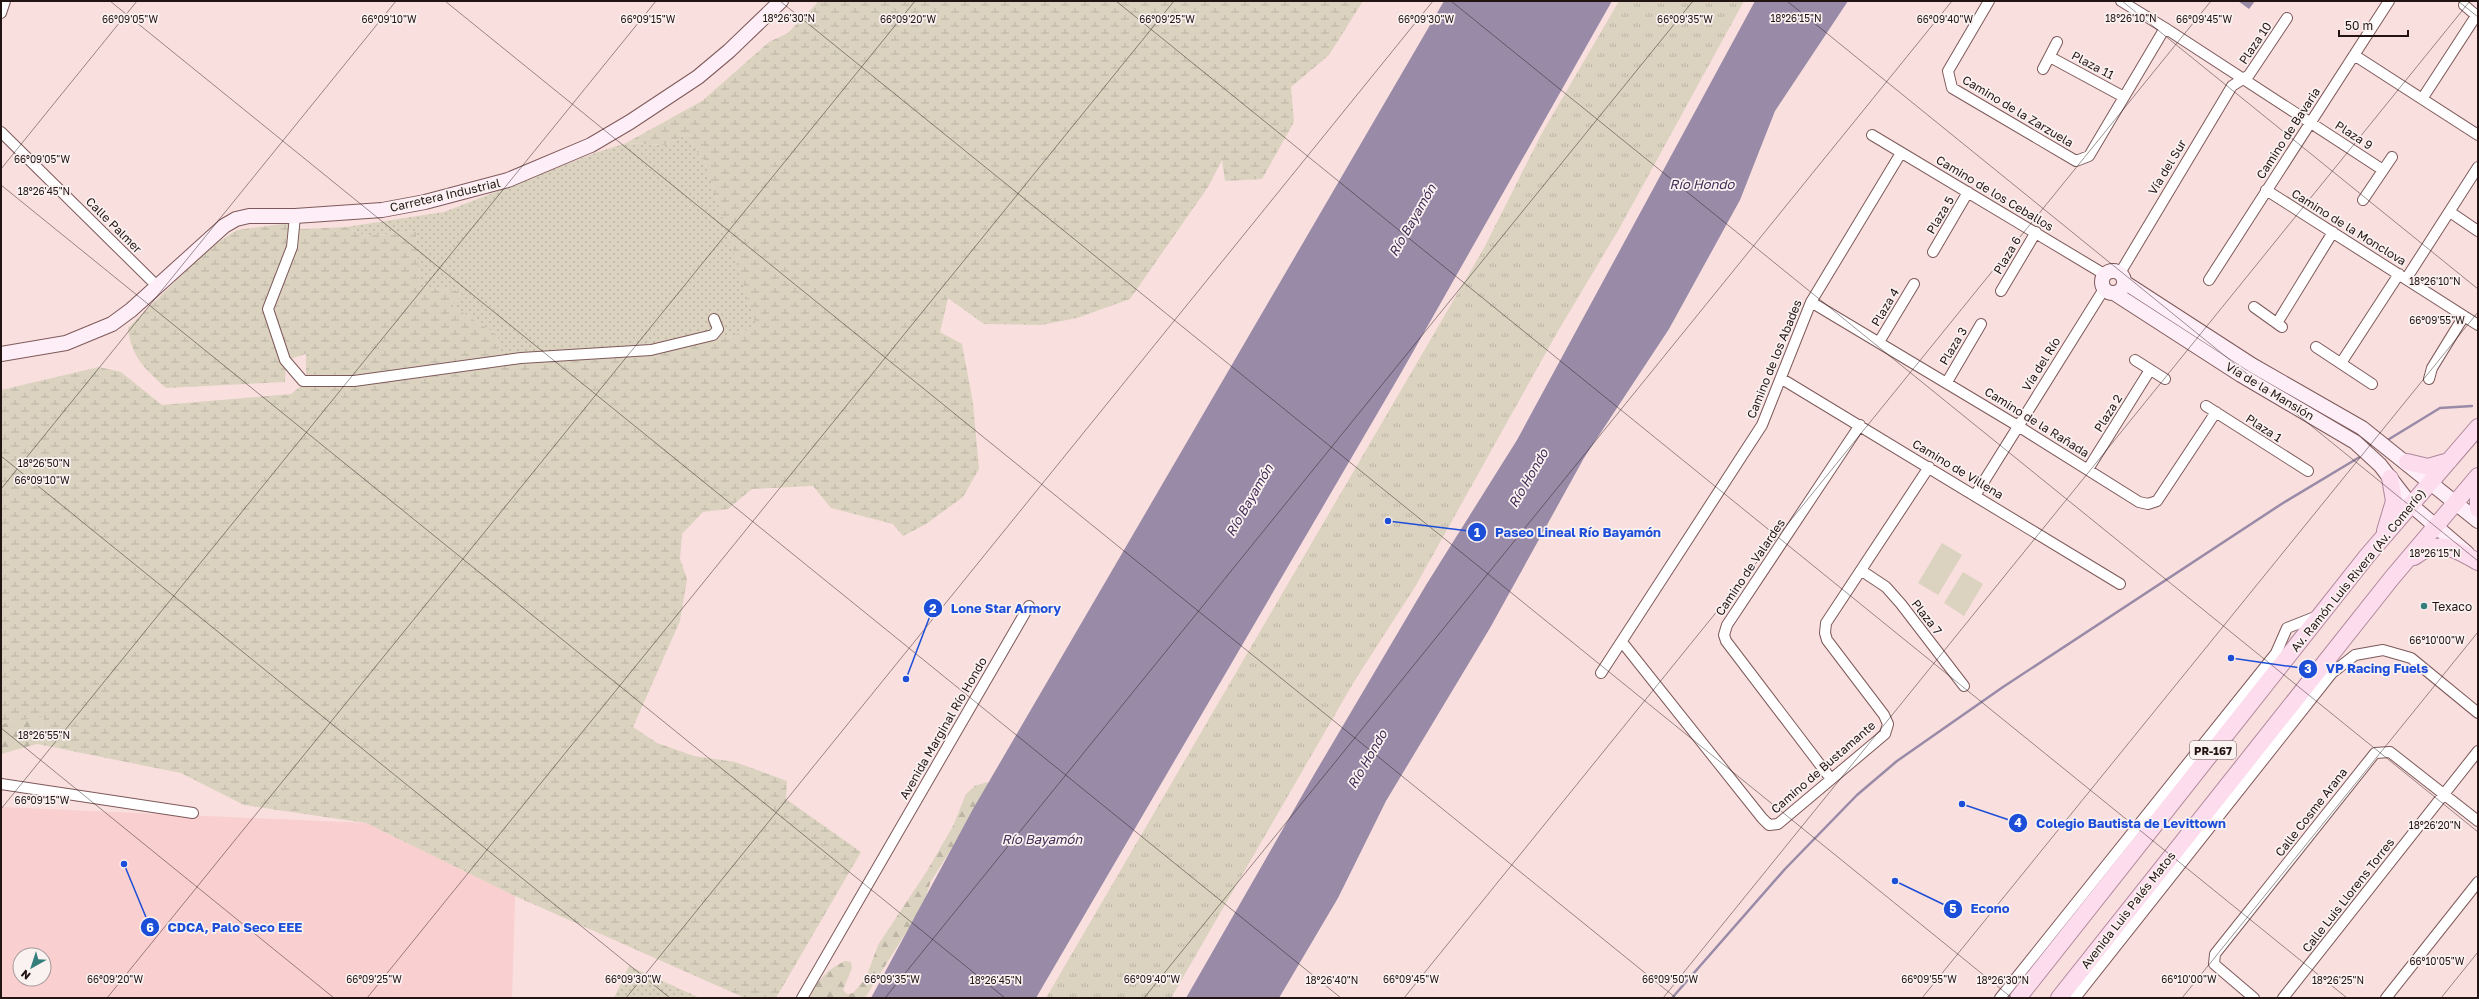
<svg xmlns="http://www.w3.org/2000/svg" width="2479" height="999" font-family="'Golos Text',sans-serif">
  <defs>
    <pattern id="grass-dots" width="8" height="8" patternUnits="userSpaceOnUse"><rect width="8" height="8" fill="#dbd3c0"/><path d="M2 2h.1M6 6h.1" fill="none" stroke="#bcb4a4" stroke-width="1.8" stroke-linecap="round"/></pattern>
    <pattern id="forest-firs" width="22" height="20" patternUnits="userSpaceOnUse"><rect width="22" height="20" fill="#dbd3c0"/><path d="M5 1l3.5 6h-7zM16 11l3.5 6h-7z" fill="#bcb4a4"/></pattern>
    <pattern id="wetland-marsh" width="20" height="14" patternUnits="userSpaceOnUse"><rect width="20" height="14" fill="#dbd3c0"/><path d="M1 5h8M5 5V1M11 12h8M15 12V8" fill="none" stroke="#bcb4a4"/></pattern>
    <pattern id="park-tufts" width="24" height="20" patternUnits="userSpaceOnUse"><rect width="24" height="20" fill="#dbd3c0"/><path d="M3 7l-1-3M5 7V3M7 7l1-3M15 17l-1-3M17 17v-4M19 17l1-3" fill="none" stroke="#bcb4a4"/></pattern>
  </defs>
  <rect width="100%" height="100%" fill="#f9dfde"/>
  <path fill="#f9cfcf" fill-rule="evenodd" d="M1 807 366 823 515 896 512 998H1ZM20 955H44V979H20Z"/>
  <path fill="url(#grass-dots)" d="M688 134 694 148 705 162 757 325 733 336 607 355 501 357 497 335 453 306 463 291 419 287 416 231 366 236 346 227 444 212 595 153 626 143 665 145Z
    M629 966 700 998H614Z"/>
  <path fill="url(#forest-firs)" d="M44 715 37 744 1 754V724Z
    M987 782 991 787 938 870 931 881 922 907 865 998H810C815 982 829 968 845 961L851 962 852 968 843 990 847 994 853 993 866 978 878 945 927 871 953 826 966 794 975 786Z"/>
  <path fill="url(#wetland-marsh)" d="M819 1H1363L1329 55 1291 87 1294 122 1262 179 1225 181 1222 160 1208 187 1130 299 1077 318 1041 325 984 324 948 298 940 332 962 344 973 403 979 469 963 497 926 524 903 536 893 524 831 508 813 486 752 489 728 509 703 512 682 534 680 559 687 579 680 621 633 727 657 743 694 756 735 762 787 781 786 799 861 852 776 998H745L515 896 366 823 244 805 181 773 37 744 44 716 1 724V390L99 367 121 372 162 405 291 394 306 382V354L286 360 285 382 166 388C146 370 131 357 128 328L209 248 237 230 289 223 302 229 346 227 366 236 416 231 420 287 463 291 453 306 497 335 501 357 607 355 733 336 756 325 705 162 694 148 688 134 665 145 626 143 702 101 769 42 788 33Z"/>
  <path fill="url(#park-tufts)" d="M1619 1H1744L1619 229 1558 331 1415 587 1355 680 1171 998H1046L1484 248 1542 133Z"/>
  <path fill="#dbd3c0" d="M1942 543 1962 555 1938 595 1918 583Z
    M1963 572 1983 584 1964 616 1944 603Z"/>
  <path fill="#998aa7" d="M1444 1H1612L1401 373 1036 998H871L973 809Z
    M1755 1H1848L1775 111 1740 200 1669 329 1584 458 1490 628 1386 801 1338 898 1279 998H1186L1315 773 1426 585 1517 440Z
    M2238 1H2255L2249 9Z"/>
  <g fill="none" stroke-linecap="round" stroke-linejoin="round">
    <path stroke="#998aa7" stroke-width="2.5" d="M2386 441 2440 408 2472 406
      M1672 998 1785 869 1857 795 1897 761 2003 687 2283 503 2363 455"/>
    <g stroke="#7e595a" stroke-width="12">
      <path id="street" d="M1989 1 1948 71 1952 88 2076 161 2089 156 2165 28
        M2121 1 2165 28 2383 170
        M2464 5 2478 17
        M1 13 5 1
        M2354 55 2478 135
        M2050 57 2124 97
        M2043 69 2057 42
        M2422 99 2476 16
        M1 132 157 286
        M1872 135 2104 274
        M2266 190 2478 325
        M2363 200 2392 157
        M2450 212 2478 231
        M295 216 292 247 268 309 285 360 303 381H354L521 358 651 350 713 335 718 329 714 319
        M1933 252 1968 192
        M2120 273 2232 86 2249 75 2287 18
        M2406 279 2478 167
        M2209 280 2389 1
        M2001 291 2036 232
        M1811 302 2018 426 2139 502 2148 504 2157 501 2216 412
        M2254 307 2282 327
        M2277 323 2333 232
        M1879 342 1914 284
        M2316 347 2372 384
        M2135 360 2165 379
        M2341 363 2399 274
        M1782 379 2120 584
        M2429 379 2432 368 2464 316
        M1947 382 1981 324
        M2206 406 2308 471
        M2088 469 2150 370
        M1976 494 2104 289
        M1862 571 1886 587 1901 604 1964 686
        M1622 642 1762 818 1769 825 1778 824 1885 734 1888 724 1884 715 1827 640 1825 633 1826 623 1929 467
        M1601 673 1762 425 1811 302 1901 153
        M1831 779 1726 641 1724 635 1727 625 1860 425
        M1 784 193 813
        M802 998 1029 606
        M2000 998 2276 653 2287 628 2315 617
        M2075 998 2332 673 2355 655 2383 650 2411 658 2478 713
        M2254 998 2214 964 2215 954 2375 753 2390 752 2478 821
        M2283 998 2478 751
        M2386 998 2478 882"/>
    </g>
    <g stroke="#7e595a" stroke-width="16">
      <path id="secondary" d="M2102 282a11 11 0 1 1 22 0a11 11 0 1 1-22 0Z
        M2124 282 2252 365 2362 428 2478 521
        M2114 293 2241 375 2355 442 2380 465 2411 505 2467 553
        M1 354 66 343 112 324 131 310 224 226 236 219 249 216H295L382 210 425 202 508 180 591 145 630 122 698 77 729 51 781 1"/>
    </g>
    <g stroke="#af879b" stroke-width="18">
      <path id="primary" d="M2407 462 2428 467 2449 461
        M2478 491V509
        M2385 531 2394 501 2390 478
        M2414 557C2439 538 2453 548 2478 562
        M2018 998 2367 556 2478 427
        M2059 998 2391 579 2478 476"/>
    </g>
    <use href="#street" stroke="#fff" stroke-width="10"/>
    <use href="#secondary" stroke="#feeef7" stroke-width="14"/>
    <use href="#primary" stroke="#fddcee" stroke-width="16"/>
  </g>
  <path fill="none" stroke="#231414" stroke-width="1" stroke-opacity="0.45" d="M110 1 1341 998M445 1 1676 998M780 1 2012 998M1116 1 2347 998M1451 1 2478 832M1787 1 2478 561M2122 1 2478 289M2458 1 2478 17M1 169 137 1M1 185 1005 998M1 456 670 998M1 489 396 1M1 728 334 998M1 809 656 1M107 998 915 1M367 998 1174 1M626 998 1433 1M885 998 1693 1M1144 998 1952 1M1404 998 2211 1M1663 998 2470 1M1922 998 2478 312M2182 998 2478 632M2441 998 2478 952"/>
  <circle fill="#357e7b" stroke="#faf1f1" stroke-width="1.5" cx="2424" cy="606" r="4"/>
  <g text-anchor="middle" dominant-baseline="central" stroke-width="3.5" stroke-linejoin="round" paint-order="stroke">
    <rect fill="#faf1f1" stroke="#645656" stroke-width="1" x="2190" y="741" width="46" height="18" rx="3"/>
    <g font-size="11" font-weight="bold" fill="#231414">
      <text x="2213" y="750">PR-167</text>
    </g>
    <g font-size="12" fill="#231414" stroke="#faf1f1">
      <text transform="translate(2255 43) rotate(-56)">Plaza 10</text>
      <text transform="translate(2093 65) rotate(28)">Plaza 11</text>
      <text transform="translate(2018 111) rotate(31)">Camino de la Zarzuela</text>
      <text transform="translate(2288 133) rotate(-57)">Camino de Bavaria</text>
      <text transform="translate(2354 135) rotate(33)">Plaza 9</text>
      <text transform="translate(2167 167) rotate(-59)">Vía del Sur</text>
      <text transform="translate(1995 193) rotate(31)">Camino de los Ceballos</text>
      <text transform="translate(445 195) rotate(-13)">Carretera Industrial</text>
      <text transform="translate(1940 215) rotate(-59)">Plaza 5</text>
      <text transform="translate(114 225) rotate(45)">Calle Palmer</text>
      <text transform="translate(2349 227) rotate(32)">Camino de la Monclova</text>
      <text transform="translate(2007 255) rotate(-59)">Plaza 6</text>
      <text transform="translate(1885 307) rotate(-59)">Plaza 4</text>
      <text transform="translate(1953 346) rotate(-59)">Plaza 3</text>
      <text transform="translate(1774 359) rotate(-68)">Camino de los Abades</text>
      <text transform="translate(2041 364) rotate(-58)">Vía del Río</text>
      <text transform="translate(2270 391) rotate(31)">Vía de la Mansión</text>
      <text transform="translate(2108 413) rotate(-58)">Plaza 2</text>
      <text transform="translate(2037 422) rotate(32)">Camino de la Rañada</text>
      <text transform="translate(2264 428) rotate(33)">Plaza 1</text>
      <text transform="translate(1958 469) rotate(31)">Camino de Villena</text>
      <text transform="translate(1750 567) rotate(-56)">Camino de Valardes</text>
      <text transform="translate(2358 570) rotate(-51)">Av. Ramón Luis Rivera (Av. Comerío)</text>
      <text transform="translate(1927 617) rotate(52)">Plaza 7</text>
      <text transform="translate(943 728) rotate(-60)">Avenida Marginal Río Hondo</text>
      <text transform="translate(1823 767) rotate(-41)">Camino de Bustamante</text>
      <text transform="translate(2311 812) rotate(-52)">Calle Cosme Arana</text>
      <text transform="translate(2348 895) rotate(-52)">Calle Luis Llorens Torres</text>
      <text transform="translate(2128 910) rotate(-52)">Avenida Luis Palés Matos</text>
    </g>
    <g font-size="12" fill="#231414" stroke="#faf1f1" text-anchor="start">
      <text x="2432" y="606">Texaco</text>
    </g>
    <g font-size="13" font-style="italic" fill="#432b55" stroke="#faf1f1">
      <text x="1702" y="184">Río Hondo</text>
      <text transform="translate(1412 220) rotate(-60)">Río Bayamón</text>
      <text transform="translate(1528 478) rotate(-60)">Río Hondo</text>
      <text transform="translate(1249 500) rotate(-60)">Río Bayamón</text>
      <text transform="translate(1367 759) rotate(-60)">Río Hondo</text>
      <text x="1042" y="839">Río Bayamón</text>
    </g>
  </g>
  <g font-size="10" text-anchor="middle" fill="#231414" stroke="#faf1f1" stroke-width="3.5" stroke-linejoin="round" paint-order="stroke">
    <text x="789" y="22">18°26'30"N</text>
    <text x="1796" y="22">18°26'15"N</text>
    <text x="2131" y="22">18°26'10"N</text>
    <text x="130" y="23">66°09'05"W</text>
    <text x="389" y="23">66°09'10"W</text>
    <text x="648" y="23">66°09'15"W</text>
    <text x="908" y="23">66°09'20"W</text>
    <text x="1167" y="23">66°09'25"W</text>
    <text x="1426" y="23">66°09'30"W</text>
    <text x="1685" y="23">66°09'35"W</text>
    <text x="1945" y="23">66°09'40"W</text>
    <text x="2204" y="23">66°09'45"W</text>
    <text x="42" y="163">66°09'05"W</text>
    <text x="44" y="195">18°26'45"N</text>
    <text x="2435" y="285">18°26'10"N</text>
    <text x="2437" y="324">66°09'55"W</text>
    <text x="44" y="467">18°26'50"N</text>
    <text x="42" y="484">66°09'10"W</text>
    <text x="2435" y="557">18°26'15"N</text>
    <text x="2437" y="644">66°10'00"W</text>
    <text x="44" y="739">18°26'55"N</text>
    <text x="42" y="804">66°09'15"W</text>
    <text x="2435" y="829">18°26'20"N</text>
    <text x="2437" y="965">66°10'05"W</text>
    <text x="115" y="983">66°09'20"W</text>
    <text x="374" y="983">66°09'25"W</text>
    <text x="633" y="983">66°09'30"W</text>
    <text x="892" y="983">66°09'35"W</text>
    <text x="1152" y="983">66°09'40"W</text>
    <text x="1411" y="983">66°09'45"W</text>
    <text x="1670" y="983">66°09'50"W</text>
    <text x="1929" y="983">66°09'55"W</text>
    <text x="2189" y="983">66°10'00"W</text>
    <text x="996" y="984">18°26'45"N</text>
    <text x="1332" y="984">18°26'40"N</text>
    <text x="2003" y="984">18°26'30"N</text>
    <text x="2338" y="984">18°26'25"N</text>
  </g>
  <path fill="none" stroke="#1d4ed8" stroke-width="1.5" d="M1388 521L1477 532M906 679L933 608M2231 658L2308 669M1962 804L2018 823M1895 881L1953 909M124 864L150 927"/>
  <g fill="#1d4ed8" stroke="#faf1f1" stroke-width="1.5">
    <circle cx="1388" cy="521" r="4"/>
    <circle cx="906" cy="679" r="4"/>
    <circle cx="2231" cy="658" r="4"/>
    <circle cx="1962" cy="804" r="4"/>
    <circle cx="1895" cy="881" r="4"/>
    <circle cx="124" cy="864" r="4"/>
    <circle cx="1477" cy="532" r="10"/>
    <circle cx="933" cy="608" r="10"/>
    <circle cx="2308" cy="669" r="10"/>
    <circle cx="2018" cy="823" r="10"/>
    <circle cx="1953" cy="909" r="10"/>
    <circle cx="150" cy="927" r="10"/>
  </g>
  <g font-size="12" text-anchor="middle" font-weight="bold" fill="#fff">
    <text x="1477" y="537">1</text>
    <text x="933" y="613">2</text>
    <text x="2308" y="673">3</text>
    <text x="2018" y="827">4</text>
    <text x="1953" y="913">5</text>
    <text x="150" y="932">6</text>
  </g>
  <g font-size="13" text-anchor="middle" font-weight="bold" fill="#1d4ed8" stroke="#faf1f1" stroke-width="3.5" stroke-linejoin="round" paint-order="stroke">
    <text x="1578" y="537">Paseo Lineal Río Bayamón</text>
    <text x="1006" y="613">Lone Star Armory</text>
    <text x="2377" y="673">VP Racing Fuels</text>
    <text x="2131" y="828">Colegio Bautista de Levittown</text>
    <text x="1990" y="913">Econo</text>
    <text x="235" y="932">CDCA, Palo Seco EEE</text>
  </g>
  <rect width="2479" height="999" fill="none" stroke="#231414" stroke-width="4"/>
  <g transform="translate(32 967) rotate(219)"><circle r="19" fill="#faf1f1" stroke="#a49999"/>
  <path d="M0-3L7 15L0 10L-7 15Z" fill="#357e7b"/>
  <text y="-6" font-size="11" font-weight="bold" text-anchor="middle" fill="#231414">N</text>
  </g>
  <path d="M2339 30v6h69v-6" fill="none" stroke="#231414" stroke-width="2"/>
  <text x="2345" y="30" font-size="12" fill="#231414" stroke="#faf1f1" stroke-width="3" paint-order="stroke">50 m</text>
</svg>
